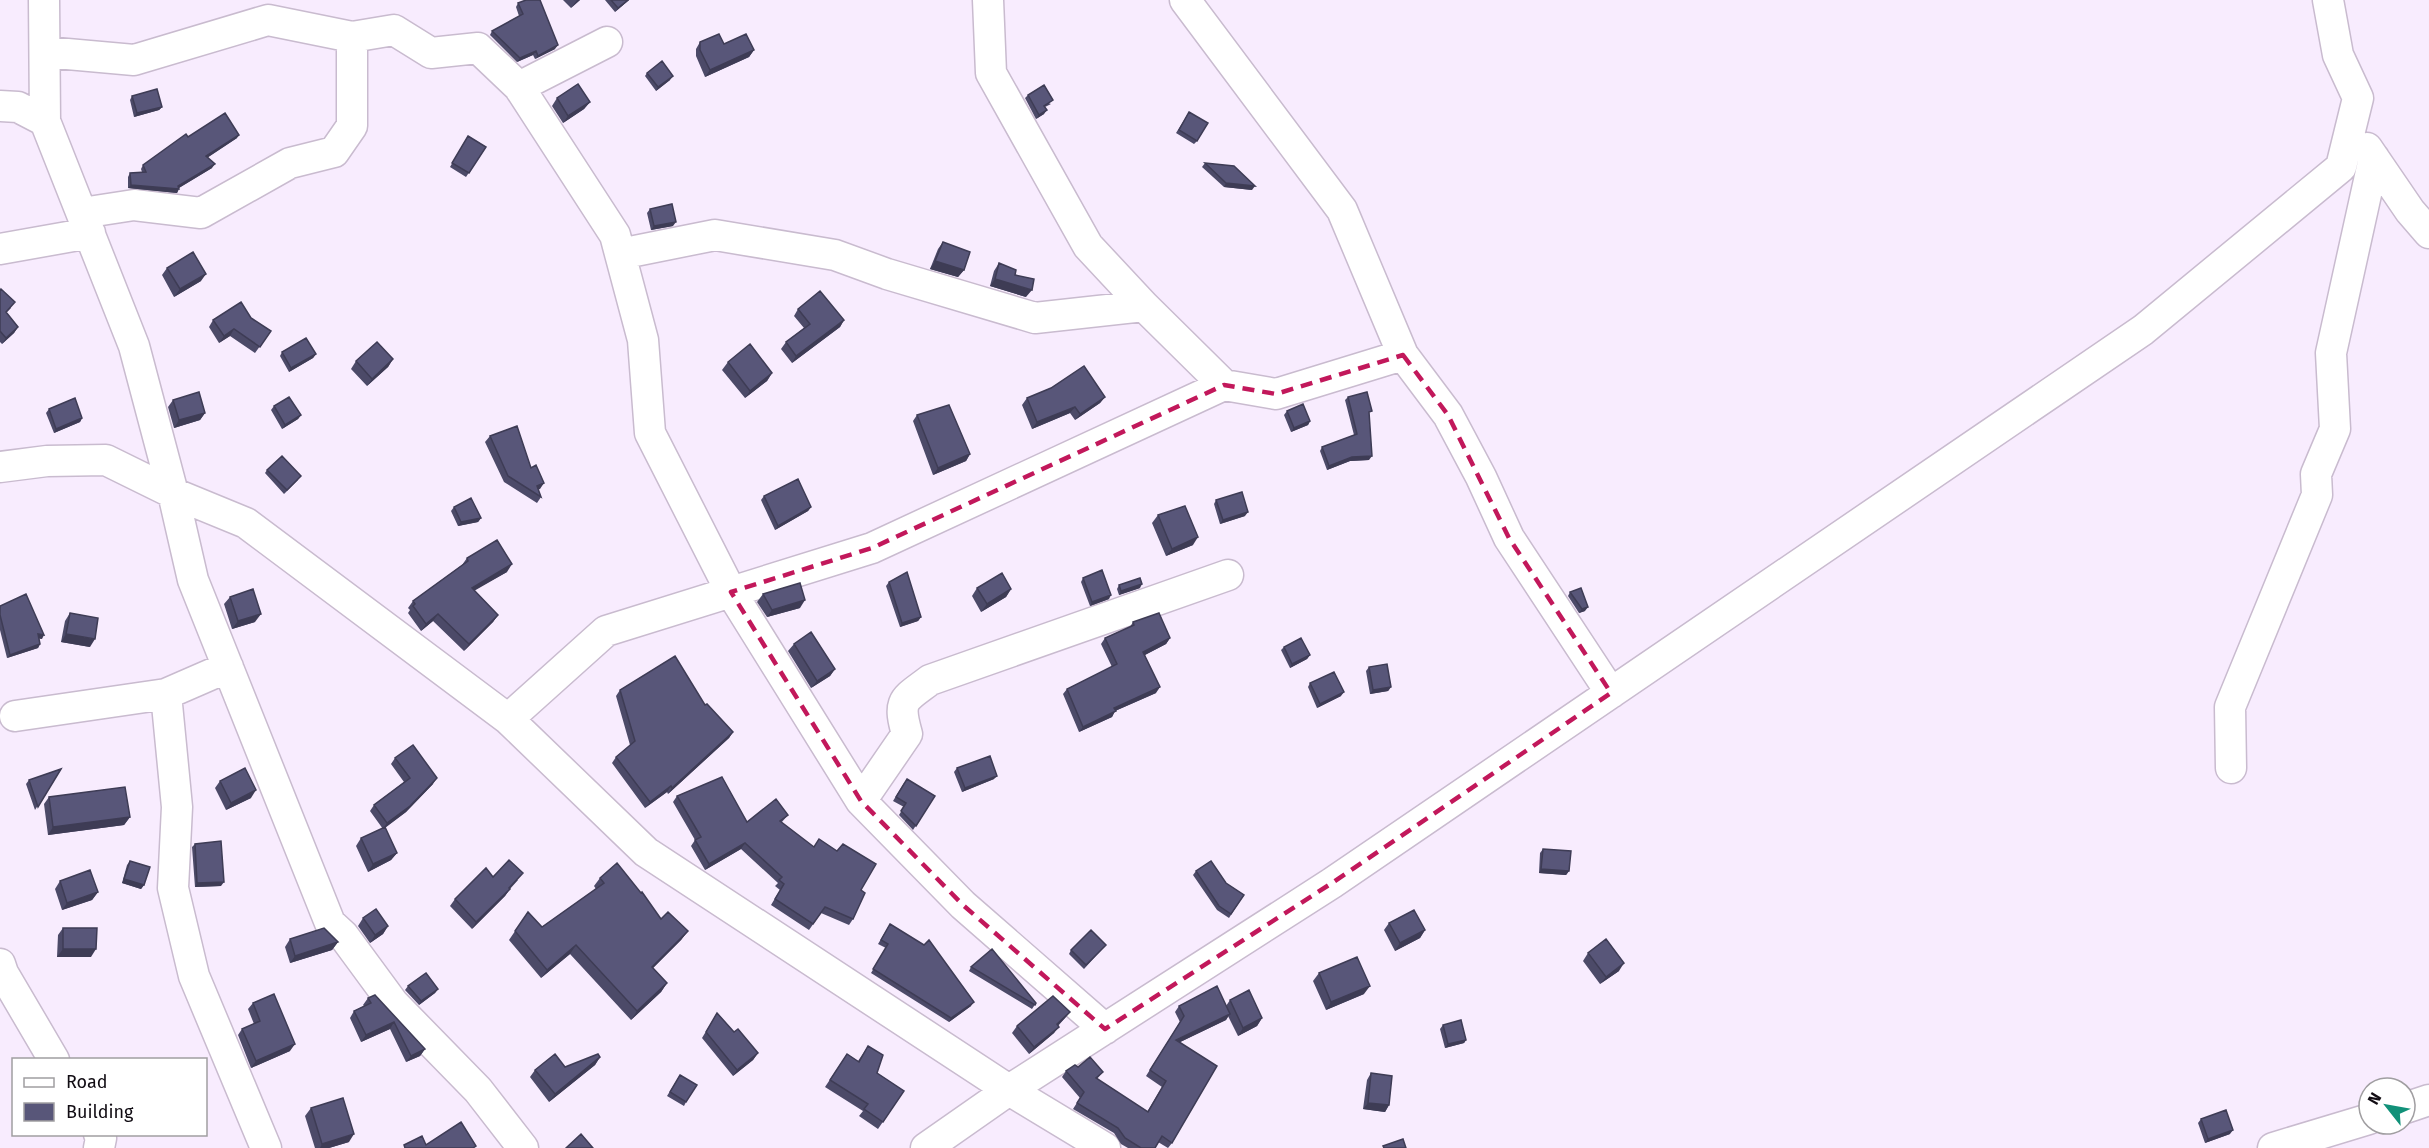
<svg xmlns="http://www.w3.org/2000/svg" width="2429" height="1148" font-family="'Fira Sans',sans-serif">
  <rect width="100%" height="100%" fill="#f8ecfe"/>
  <g fill="none" stroke-linecap="round" stroke-linejoin="round">
    <g stroke="#c9bbcf" stroke-width="33">
      <path id="minor" d="M44 0 45 121
        M988 0 991 73 1088 246 1144 306
        M1185 0 1342 210 1403 355 1448 415 1481 477 1509 538 1611 693
        M352 37 394 30 431 53 478 48 519 87 607 42
        M45 52 134 60 268 20 352 37V126L334 152 290 163 201 213 134 205 82 213
        M519 87 615 235 643 340 650 433 731 592 861 801 963 905 1105 1029
        M0 106 18 107 45 121 134 346 173 493 193 580 330 923 343 935 393 1003 478 1090 523 1148
        M2367 148 2410 211 2429 233
        M0 249 90 233
        M620 254 715 235 835 255 887 274 1035 318 1144 306 1224 385 1276 394 1403 355
        M0 467 47 461 106 460 173 493 246 523 508 719 646 852 1009 1090 1105 1148
        M166 694 177 807 173 888 194 976 266 1148
        M15 716 166 694 228 667
        M508 719 606 631 872 548 1224 385
        M2231 768 2230 707 2317 495 2316 474 2335 429 2331 353 2374 158
        M861 801 907 734C897 699 904 700 930 680L1228 575
        M0 964 3 973 54 1060
        M2405 1108 2429 1100
        M99 1134 101 1138 99 1148
        M926 1148 1009 1090 1332 883 2143 330 2341 167 2358 98 2338 55 2328 0
        M2273 1148 2369 1119"/>
    </g>
    <use href="#minor" stroke="#fff" stroke-width="30"/>
  </g>
  <path fill="#4c4a68" d="M563 0H580L571 8Z
    M605 0H629L615 12Z
    M518 3 555 49 535 59 533 55 517 62 490 35 492 31 519 16 516 7Z
    M700 42 724 44 754 50 749 57 705 77 696 56V49Z
    M647 73 670 80 656 91 645 76Z
    M1028 95 1051 104 1045 107 1044 114 1036 119 1025 98Z
    M132 96 162 107 159 110 134 117 130 100Z
    M557 98 590 102 584 109 563 123 552 106Z
    M1189 112 1197 141 1194 144 1176 133Z
    M468 136 486 147 466 177 450 167Z
    M188 137 237 138 208 157 212 168 179 188 177 193 128 188V177L130 173 142 172 141 169 143 165Z
    M1205 163 1252 190 1224 187 1202 167Z
    M650 209 673 226 651 230 647 213Z
    M943 242 964 270 958 277 930 269 938 249Z
    M999 263 1015 275 1026 297 990 286 994 271Z
    M167 268 201 281 174 297 162 275Z
    M0 291 11 308 6 313 18 327 14 333 2 344 0 342Z
    M798 309 844 320 840 327 792 363 781 349 786 342 804 328 794 316Z
    M251 318 271 331 255 353 230 336 219 343 209 327 213 320Z
    M282 352 316 354 313 358 289 372 280 356Z
    M393 359 388 367 367 386 351 369 356 361Z
    M728 362 772 373 767 381 745 398 722 370Z
    M1105 397 1100 403 1075 420 1070 413 1032 429 1022 405 1027 398Z
    M1348 397 1369 415V460L1350 461 1327 470 1320 451 1322 447 1354 435 1345 400Z
    M173 400 205 413 200 420 174 428 168 407Z
    M274 406 301 415 298 419 282 429 271 410Z
    M49 409 82 418 80 422 54 433 46 413Z
    M1287 411 1310 421 1308 425 1291 432 1284 415Z
    M917 415 970 454 966 461 933 475 913 421Z
    M490 436 531 468 544 483 538 489 541 497 537 503 504 482 485 442Z
    M267 470 298 480 284 494 265 473Z
    M764 496 811 507 808 511 775 530 761 500Z
    M1216 500 1245 516 1220 524 1214 504Z
    M454 507 481 518 478 522 458 526 451 511Z
    M1158 515 1193 545 1166 556 1152 523Z
    M467 558 507 572 474 590 498 615 493 622 464 651 433 621 421 631 408 613 410 610 408 608 413 601 462 565Z
    M1083 578 1109 599 1090 606 1081 582Z
    M889 582 921 617 918 621 900 627 886 586Z
    M1119 585 1140 588 1119 595 1117 589Z
    M977 588 1011 589 1006 597 981 612 972 596Z
    M1570 592 1585 611 1579 613 1568 596Z
    M763 594 800 608 767 617 757 602Z
    M230 597 255 622 232 629 224 604Z
    M0 606 42 639 39 638 40 644 38 648 7 658 0 630Z
    M70 613 90 647 61 642 65 621Z
    M1133 622 1170 638 1166 644 1145 655 1156 693 1115 711 1112 717 1079 732 1063 694 1067 689 1112 667 1101 644 1105 638 1130 627Z
    M794 644 835 669 830 676 811 688 788 651Z
    M1284 647 1310 655 1307 659 1290 668 1281 650Z
    M1369 667 1391 687 1388 691 1370 694 1366 671Z
    M1310 683 1341 696 1317 708 1308 687Z
    M620 690 705 705 733 732 729 738 668 794 667 792 645 808 612 763 616 757 630 745 616 696Z
    M395 758 433 784 406 812 385 828 397 853 391 860 368 872 356 846 361 838 383 829 370 811 374 805 404 782 391 764Z
    M957 768 994 779 962 792 954 772Z
    M61 769 35 810 26 784 29 780Z
    M220 781 251 798 226 810 215 788Z
    M904 783 935 796 913 830 899 815 904 807 893 801Z
    M677 796 747 822 788 815 781 823 861 890 853 919 849 925 821 913 809 930 771 905 780 890 775 886 778 883 741 849 705 870 691 846 695 840 673 802Z
    M49 797 130 817 124 825 48 835 44 804Z
    M195 844 221 886 195 887 192 847Z
    M1543 849 1569 871 1566 875 1539 873 1540 853Z
    M130 861 144 885 141 889 122 883 127 865Z
    M1196 871 1226 883 1244 895 1229 918 1217 910 1193 875Z
    M493 877 518 880 510 889 505 896 472 929 450 906 455 899Z
    M600 878 661 919 688 931 681 940 653 968 667 983 661 992 631 1020 570 954 541 978 509 940 528 912 542 927 596 889 594 886Z
    M60 881 98 892 92 900 62 910 55 889Z
    M363 918 388 926 383 934 370 943 358 926Z
    M1389 923 1425 930 1420 938 1395 951 1384 930Z
    M890 924 971 1006 949 1022 871 973 886 948 878 944Z
    M63 928 91 957H57L58 935Z
    M290 939 338 942 332 950 290 963 285 947Z
    M1106 945 1084 969 1069 954 1071 950Z
    M1588 953 1619 971 1600 984 1583 961Z
    M971 967 1036 1003 1032 1009 969 971Z
    M1319 973 1364 994 1326 1010 1313 981Z
    M408 986 438 989 435 993 419 1005 405 990Z
    M368 998 425 1049 420 1056 406 1062 390 1029 361 1042 350 1018 354 1011 364 1006 363 1005Z
    M1230 1000 1262 1018 1257 1026 1238 1036 1228 1016 1226 1020 1180 1042 1172 1143 1168 1148 1158 1142 1155 1148H1128L1121 1144 1114 1133 1073 1109 1080 1098 1062 1077 1066 1071 1078 1067 1103 1072 1097 1079 1147 1112 1162 1087 1146 1076 1180 1022 1175 1012 1179 1006H1226Z
    M253 1003 290 1051 251 1068 238 1035 242 1029 254 1024 248 1009Z
    M1070 1012 1065 1018 1058 1026 1054 1033 1029 1054 1012 1033 1017 1026Z
    M717 1013 734 1032 758 1053 753 1060 733 1076 702 1038Z
    M1443 1025 1466 1040 1464 1043 1445 1048 1440 1029Z
    M868 1046 877 1073 904 1091 878 1129 859 1116 863 1111 825 1087 847 1054 858 1061Z
    M600 1057 595 1065 549 1102 530 1077 535 1070 565 1067Z
    M1371 1073 1389 1105 1385 1112 1363 1109 1367 1080Z
    M680 1075 686 1102 684 1106 667 1096Z
    M311 1108 349 1142 329 1148H315L305 1116Z
    M2201 1119 2230 1134 2205 1143 2198 1123Z"/>
  <path fill="#3e3c55" d="M577 0H580L571 8Z
    M628 0H629L615 12 618 8Z
    M558 45 555 49 535 59 538 56Z
    M754 50 749 57 705 77 710 70Z
    M536 51 533 55 517 62 520 58Z
    M673 76 670 80 656 91 658 87Z
    M590 102 584 109 563 123 568 116Z
    M162 107 159 110 134 117 137 113Z
    M1047 110 1044 114 1036 119 1039 115Z
    M239 135 237 138 204 160 206 156Z
    M215 164 212 168 177 189H179L177 193 128 188 131 185 178 186Z
    M1226 183 1255 186 1252 190 1224 187Z
    M676 222 673 226 651 230 654 226Z
    M935 261 964 270 958 277 930 269Z
    M206 274 201 281 174 297 180 289Z
    M995 279 1032 290 1026 297 990 286Z
    M844 320 840 327 792 363 796 356Z
    M18 327 14 333 2 344 6 338Z
    M234 329 230 336 219 343 224 336Z
    M316 354 313 358 289 372 291 368Z
    M393 359 388 367 367 386 372 379Z
    M772 373 767 381 745 398 750 391Z
    M1105 397 1100 403 1075 420 1080 414Z
    M1075 407 1070 413 1032 429 1037 422Z
    M205 413 200 420 174 428 179 420Z
    M301 415 298 419 282 429 285 425Z
    M82 418 80 422 54 433 56 429Z
    M1310 421 1308 425 1291 432 1294 428Z
    M970 454 966 461 933 475 938 468Z
    M1372 456 1369 460 1350 461 1327 470 1329 466 1352 457Z
    M544 483 540 489 533 492 537 486Z
    M811 507 808 511 775 530 778 526Z
    M1248 512 1245 516 1220 524 1223 520Z
    M481 518 478 522 458 526 461 522Z
    M1198 537 1193 545 1166 556 1172 549Z
    M512 564 507 572 467 595 472 588Z
    M1142 584 1140 588 1119 595 1121 591Z
    M1011 589 1006 597 981 612 987 604Z
    M1111 595 1109 599 1090 606 1092 602Z
    M805 600 800 608 767 617 772 610Z
    M1588 607 1585 611 1579 613 1582 609Z
    M261 614 255 622 232 629 238 621Z
    M438 614 433 621 421 631 426 624Z
    M498 615 493 622 464 651 469 644Z
    M921 617 918 621 900 627 902 623Z
    M38 634 44 635 42 639 35 638Z
    M66 634 95 639 90 647 61 642Z
    M1170 638 1166 644 1139 658 1143 652Z
    M40 644 38 648 7 658 10 655Z
    M1310 655 1307 659 1290 668 1292 664Z
    M835 669 830 676 811 688 817 681Z
    M1160 687 1156 693 1115 711 1112 717 1079 732 1083 727 1114 708Z
    M1391 687 1388 691 1370 694 1373 690Z
    M1344 692 1341 696 1317 708 1320 704Z
    M733 732 729 738 668 794 672 788Z
    M997 776 994 779 962 792 965 788Z
    M437 778 433 784 406 812 383 829 387 823Z
    M671 786 667 792 645 808 650 802Z
    M256 790 251 798 226 810 231 803Z
    M130 817 124 825 48 835 53 827Z
    M745 843 741 849 705 870 709 864Z
    M397 853 391 860 368 872 373 864Z
    M1541 869 1569 871 1566 875 1539 873Z
    M124 879 144 885 141 889 122 883Z
    M224 882 221 886 195 887 197 883Z
    M510 889 505 896 472 929 476 922Z
    M98 892 92 900 62 910 67 903Z
    M388 926 383 934 370 943 375 935Z
    M1425 930 1420 938 1395 951 1400 943Z
    M688 931 681 940 646 975 652 967Z
    M338 942 332 950 290 963 295 956Z
    M576 945 570 954 541 978 547 970Z
    M63 949H96L91 957H57Z
    M1624 963 1619 971 1600 984 1606 977Z
    M667 983 661 992 631 1020 637 1011Z
    M1370 986 1364 994 1326 1010 1331 1002Z
    M438 989 435 993 419 1005 421 1001Z
    M974 1002 971 1006 949 1022 951 1018Z
    M1070 1012 1065 1018 1052 1031 1057 1024Z
    M1230 1014 1226 1020 1172 1046 1176 1040Z
    M1262 1018 1257 1026 1238 1036 1243 1028Z
    M394 1022 390 1029 361 1042 366 1035Z
    M1059 1027 1054 1033 1029 1054 1034 1047Z
    M1466 1040 1464 1043 1445 1048 1448 1044Z
    M295 1044 290 1051 251 1068 256 1061Z
    M425 1049 420 1056 406 1062 411 1056Z
    M758 1053 753 1060 733 1076 737 1070Z
    M600 1057 595 1065 549 1102 555 1094Z
    M1368 1103 1389 1105 1385 1112 1363 1109Z
    M2233 1130 2230 1134 2205 1143 2208 1139Z
    M354 1134 349 1142 329 1148H320L322 1144Z"/>
  <path fill="#585679" stroke="#3e3c55" stroke-width="1.5" d="M526 0H540L558 45 538 56 536 51 520 58 492 31 523 14 518 3Z
    M611 0H628L618 8Z
    M719 34 724 44 746 34 754 50 710 70 700 50V42Z
    M662 61 673 76 658 87 647 73Z
    M578 84 590 102 568 116 557 98Z
    M1044 85 1053 100 1044 106 1047 110 1039 115 1028 95Z
    M157 89 162 107 137 113 132 96Z
    M1189 112 1208 123 1197 141 1179 130Z
    M225 113 239 135 206 156 215 164 178 186 179 189 131 185 130 173 146 172 143 165 186 134 188 137Z
    M468 136 486 147 469 173 452 163Z
    M1205 163 1234 166 1255 186 1226 183Z
    M672 204 676 222 654 226 650 209Z
    M943 242 970 252 964 270 935 261Z
    M193 252 206 274 180 289 167 268Z
    M999 263 1016 270 1015 275 1034 279 1032 290 995 279Z
    M1 289 15 302 6 312 18 327 6 338 0 331V291Z
    M820 291 844 320 796 356 786 342 810 324 798 309Z
    M241 302 251 318 271 331 260 347 234 329 224 336 213 320Z
    M306 338 316 354 291 368 282 352Z
    M377 342 393 359 372 379 356 361Z
    M750 344 772 373 750 391 728 362Z
    M1084 366 1105 397 1080 414 1075 407 1037 422 1027 398 1051 388Z
    M199 392 205 413 179 420 173 400Z
    M1367 392 1372 411 1369 412 1372 456 1352 457 1329 466 1322 447 1357 434 1348 397Z
    M289 397 301 415 285 425 274 406Z
    M75 398 82 418 56 429 49 409Z
    M1303 404 1310 421 1294 428 1287 411Z
    M949 405 970 454 938 468 917 415Z
    M517 426 531 468 536 465 544 483 537 486 541 497 508 476 490 436Z
    M282 456 301 476 287 490 267 470Z
    M798 479 811 507 778 526 764 496Z
    M1242 492 1248 512 1223 520 1216 500Z
    M471 498 481 518 461 522 454 507Z
    M1185 506 1198 537 1172 549 1158 515Z
    M497 540 512 564 472 588 498 615 469 644 438 614 426 624 413 606 415 604 413 601 468 561 467 558Z
    M1102 570 1111 595 1092 602 1083 578Z
    M907 572 921 617 902 623 889 582Z
    M1002 573 1011 589 987 604 977 588Z
    M1140 578 1142 584 1121 591 1119 585Z
    M800 583 805 600 772 610 763 594Z
    M1581 588 1588 607 1582 609 1570 592Z
    M253 589 261 614 238 621 230 597Z
    M26 594 44 635 38 634 40 644 10 655 0 615V606Z
    M70 613 98 618 95 639 66 634Z
    M1159 613 1170 638 1143 652 1160 687 1114 708 1116 711 1083 727 1067 689 1117 664 1105 638 1134 625 1133 622Z
    M811 632 835 669 817 681 794 644Z
    M1301 638 1310 655 1292 664 1284 647Z
    M675 656 705 705 707 704 733 732 672 788 671 786 650 802 616 757 635 741 620 690Z
    M1387 664 1391 687 1373 690 1369 667Z
    M1334 672 1344 692 1320 704 1310 683Z
    M413 745 437 778 410 806 387 823 374 805 410 778 395 758Z
    M990 756 997 776 965 788 957 768Z
    M245 768 256 790 231 803 220 781Z
    M61 769 38 807 29 780Z
    M722 777 747 822 776 799 788 815 780 821 814 847 819 839 837 851 843 844 876 864 861 890 865 893 853 919 825 907 813 924 775 899 784 884 779 880 782 877 745 843 709 864 695 840 701 837 677 796Z
    M907 779 935 796 916 826 901 811 906 803 896 797Z
    M125 787 130 817 53 827 49 797Z
    M385 827 397 853 373 864 361 838Z
    M221 841 224 882 197 883 195 844Z
    M1543 849 1571 851 1569 871 1541 869Z
    M509 860 523 873 509 888 510 889 476 922 455 899 486 868 493 877Z
    M130 861 150 867 144 885 124 879Z
    M1211 861 1226 883 1244 895 1231 914 1219 906 1196 871Z
    M617 863 641 893 642 892 661 919 668 912 688 931 652 967 667 983 637 1011 576 945 547 970 515 931 528 912 542 927 604 883 600 878Z
    M90 870 98 892 67 903 60 881Z
    M376 909 388 926 375 935 363 918Z
    M1414 910 1425 930 1400 943 1389 923Z
    M890 924 924 945 929 940 974 1002 951 1018 873 969 888 944 881 940Z
    M63 928H97L96 949H63Z
    M324 928 338 942 295 956 290 939Z
    M1091 930 1106 945 1086 965 1071 950Z
    M1606 939 1624 963 1606 977 1588 953Z
    M992 949 1036 1003 1035 1005 971 967Z
    M1357 957 1370 986 1331 1002 1319 973Z
    M426 973 438 989 421 1001 408 986Z
    M1217 986 1230 1014 1176 1040 1217 1066 1172 1143 1162 1136 1155 1148H1141L1125 1138 1118 1128 1077 1103 1084 1092 1066 1071 1075 1065 1078 1067 1090 1057 1103 1072 1096 1078 1148 1112 1166 1081 1150 1070 1184 1016 1179 1006Z
    M1249 990 1262 1018 1243 1028 1230 1000Z
    M274 994 295 1044 256 1061 242 1029 260 1021 253 1003Z
    M375 995 425 1049 411 1056 394 1022 366 1035 354 1011 371 1003 368 998Z
    M1053 996 1070 1012 1057 1024 1059 1027 1034 1047 1017 1026Z
    M717 1013 734 1032 738 1029 758 1053 737 1070 706 1032Z
    M1461 1020 1466 1040 1448 1044 1443 1025Z
    M868 1046 883 1055 877 1073 904 1091 883 1122 864 1109 868 1104 830 1080 847 1054 859 1062Z
    M555 1054 565 1067 598 1054 600 1057 555 1094 535 1070Z
    M1371 1073 1392 1076 1389 1105 1368 1103Z
    M680 1075 697 1085 686 1102 670 1092Z
    M343 1098 354 1134 322 1144 311 1108Z
    M2226 1110 2233 1130 2208 1139 2201 1119Z
    M461 1122 476 1146 473 1148H405L404 1145 422 1136 426 1145Z
    M581 1134 593 1148H566Z
    M1403 1139 1406 1148H1384L1383 1146Z"/>
  <path fill="none" stroke="#c2185b" stroke-width="4.5" stroke-dasharray="12 8" stroke-linejoin="round" d="M1403 355 1448 415 1509 538 1611 693 1332 883 1105 1029 963 905 861 801 731 592 872 548 1224 385 1276 394Z"/>
  <rect x="12" y="1058" width="195" height="78" fill="#ffffff" stroke="#a09ea1" stroke-width="1.5"/>
  <rect x="24" y="1078" width="30" height="9" fill="#ffffff" stroke="#a09ea1" stroke-width="1.5"/>
  <text x="66" y="1088" font-size="18" fill="#110c13">Road</text>
  <rect x="24" y="1103" width="30" height="18" fill="#585679" stroke="#a09ea1" stroke-width="1.5"/>
  <text x="66" y="1118" font-size="18" fill="#110c13">Building</text>
  <g transform="translate(2387 1106) rotate(301)"><circle r="28" fill="#ffffff" stroke="#a09ea1" stroke-width="1.5"/>
  <path d="M0-4.5L10 22L0 15L-10 22Z" fill="#119179"/>
  <text y="-9" font-size="16" font-weight="bold" text-anchor="middle" fill="#110c13">N</text>
  </g>
</svg>
